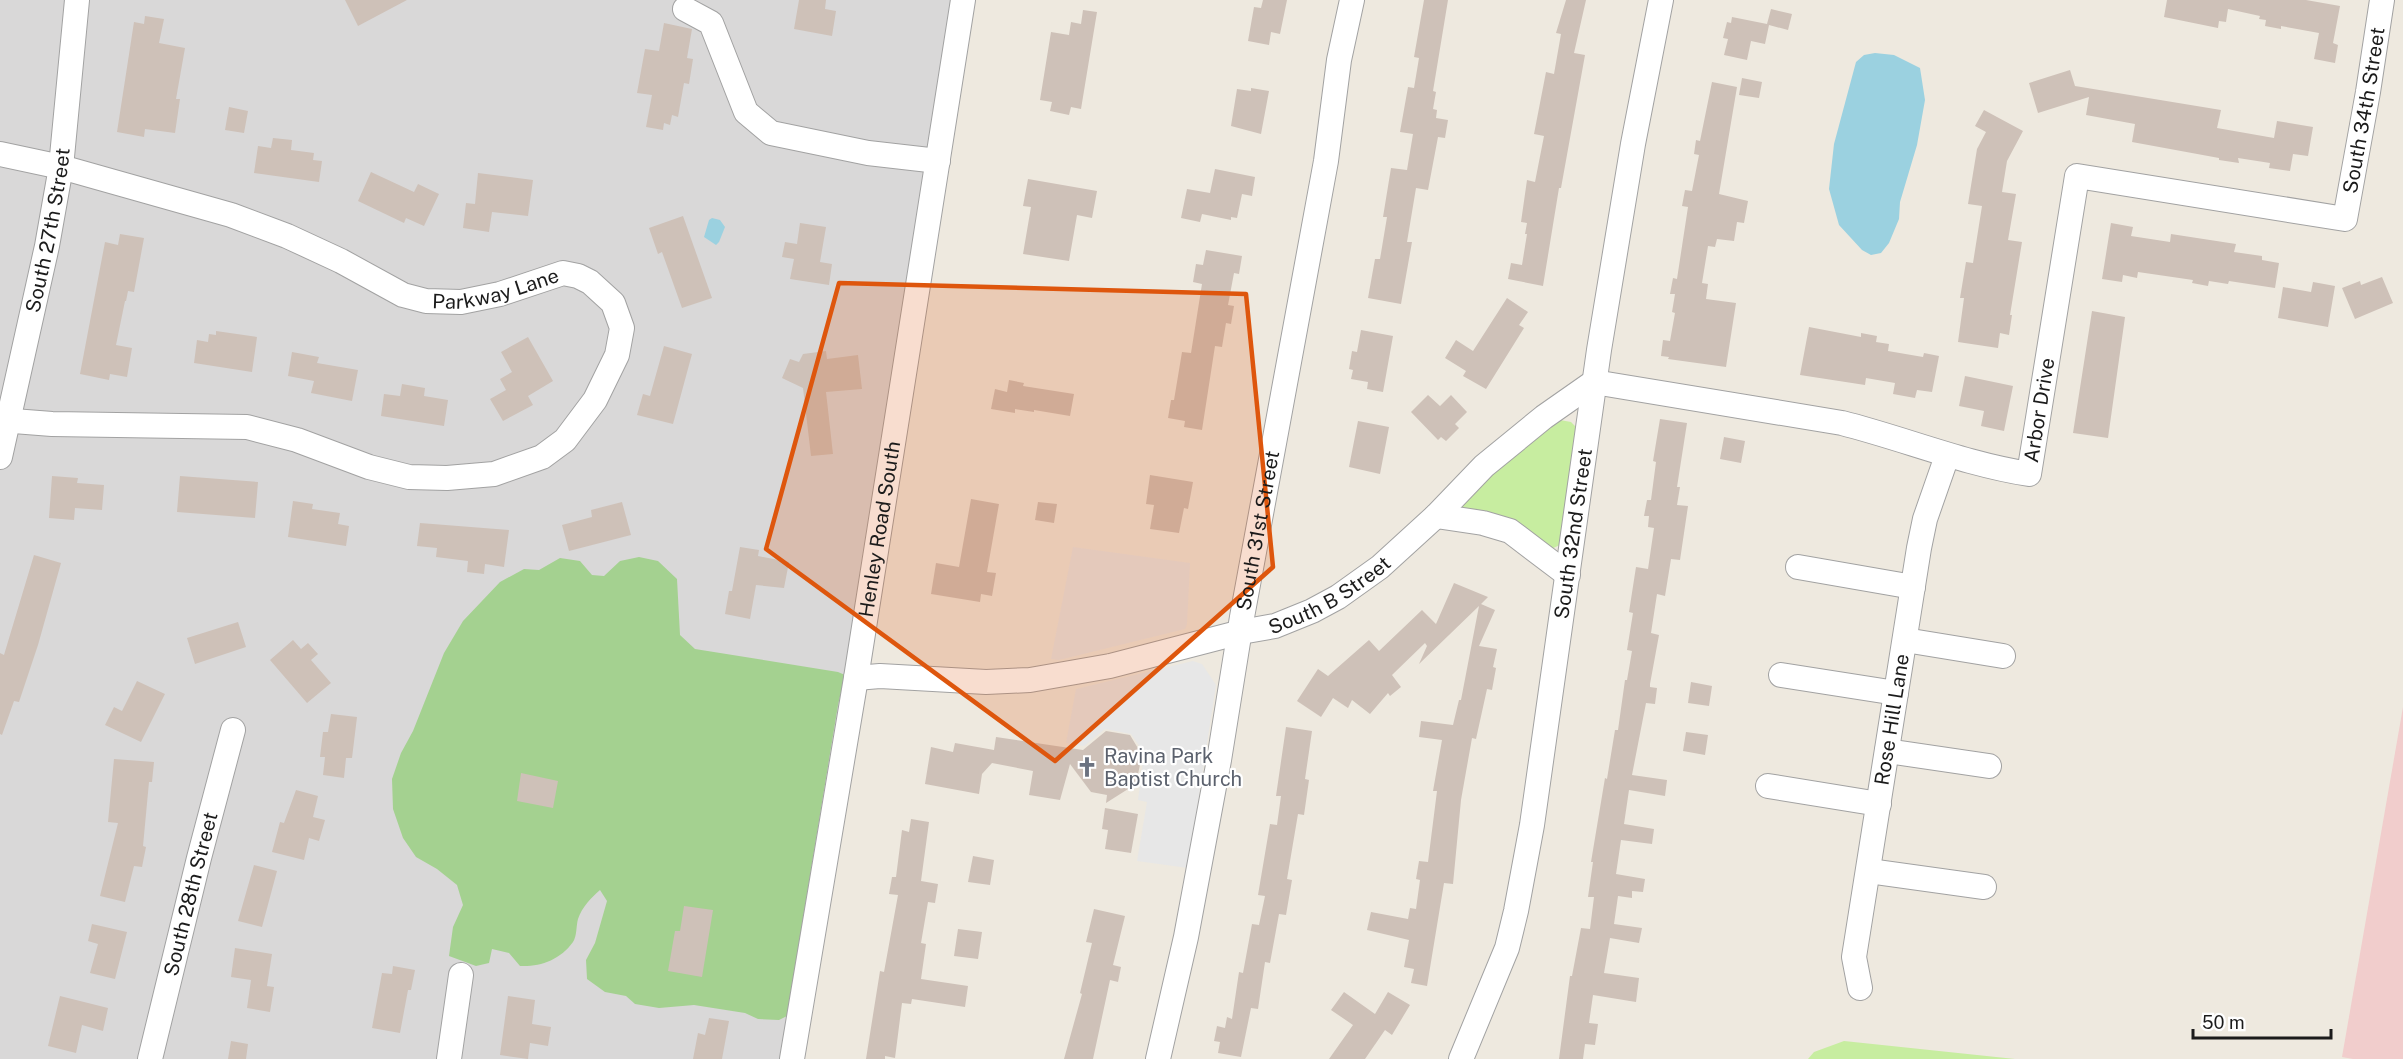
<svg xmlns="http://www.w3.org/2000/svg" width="2403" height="1059" font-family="'Public Sans',sans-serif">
  <rect width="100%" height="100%" fill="#eee9df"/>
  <path fill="#d9d8d8" d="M0 0H958L785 1059H0Z"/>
  <path fill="#f1cdcc" d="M2403 707V1059H2353L2342 1057Z"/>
  <path fill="#c7eda0" d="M1560 420 1571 422 1578 429 1560 545 1551 549 1510 519 1460 508V503L1521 446Z
    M1844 1041 2015 1059H1808L1814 1052Z"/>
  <path fill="#a4d190" d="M639 557 658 561 677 579 680 635 695 649 838 672 845 675 838 705 787 1016 779 1020 758 1019 745 1013 694 1005 659 1008 635 1004 626 996 605 992 587 979 586 960 595 943 607 901 600 890C591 898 582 907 578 919 576 926 577 936 573 942 560 960 540 967 520 966L509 953 492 949 489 963 476 966 449 956 453 927 463 905 457 885 437 869 416 857 403 838 393 809 392 779 401 753 413 731 444 653 463 621 500 582 524 569 539 570 560 558 580 561 592 575 604 576 620 561Z"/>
  <path fill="#e7e7e7" d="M1073 547 1190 563 1187 624 1185 629 1059 660 1051 659Z
    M1193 661 1202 664 1216 685 1188 868 1137 861 1147 802 1138 800 1144 753 1131 734 1105 729 1084 746 1066 743 1076 689Z"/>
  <path fill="#9bd1e0" d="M1875 53 1894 55 1920 68 1925 100 1917 145 1900 202 1899 219 1889 243 1881 253 1871 255 1862 250 1839 225 1829 189 1834 144 1856 62 1864 55Z
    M712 218 720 220 725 227 719 242 716 245 704 237 709 220Z"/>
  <path fill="#cec1b8" d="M345 0H407L358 26Z
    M799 0H826L825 9 836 11 832 36 794 29Z
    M1263 0H1287L1280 34 1271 32 1269 45 1248 41 1254 7 1261 8Z
    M1424 0H1448L1433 91 1436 92 1433 109 1437 110 1436 118 1448 120 1445 138 1438 137 1428 190 1416 188 1407 242H1412L1401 304 1368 298 1375 259H1380L1387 217H1383L1391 168 1407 170 1413 134 1400 132 1408 87 1414 88 1419 58 1414 57Z
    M1566 0H1586L1574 53 1585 55 1561 188H1559L1543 286 1508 279 1511 263 1522 265 1527 234H1525L1527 223 1521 222 1527 180 1535 182 1544 136 1534 134 1546 72 1554 74 1561 34 1556 33Z
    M2167 0H2306L2340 6 2333 43 2338 45 2335 63 2314 59 2319 33 2281 26V29L2265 26 2266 20 2259 19 2260 16 2228 9 2226 22 2219 21 2218 28 2164 17Z
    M1771 9 1792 14 1788 30 1769 25 1765 44 1751 41 1747 60 1724 55 1728 39 1723 38 1727 22 1731 23 1732 17 1767 24Z
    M1083 10 1097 12 1081 109 1071 107 1069 115 1050 111 1052 102 1040 100 1051 32 1069 35 1071 22 1081 24Z
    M145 16 164 19 159 43 185 48 176 99H180L175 133 145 129 144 137 117 132 134 22 144 24Z
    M664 23 692 29 687 58 693 59 689 84 684 83 678 117 672 115 670 125 664 123 663 130 646 127 652 95 637 93 645 49 659 51Z
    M2070 70 2075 86 2221 110 2217 128 2274 138 2277 121 2313 127 2308 156 2293 154 2290 171 2269 168 2270 163 2238 158 2239 163 2219 160V158L2132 142 2135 124 2086 115 2089 97 2038 113 2029 83Z
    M1742 78 1762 82 1759 98 1739 95Z
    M1712 82 1737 87 1719 194 1748 201 1744 223 1737 222 1734 241 1717 239 1715 247 1708 246 1702 283 1708 284 1706 299 1736 303 1726 367 1668 359 1669 357 1661 356 1663 340 1670 341 1675 313 1672 312 1675 294H1670L1673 278 1677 279 1688 207 1682 206 1685 190 1692 191 1699 155 1694 154 1696 140 1700 141Z
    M1251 88 1269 91 1261 134 1231 126 1237 89 1251 91Z
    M229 107 248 111 244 133 225 130Z
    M1984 110 2023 131 2007 161 2002 192 2016 194 2008 240 2022 242 2010 315H2012L2009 335 2000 333 1998 348 1958 342 1964 298H1960L1966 262 1973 263 1982 206 1968 204 1977 149 1986 132 1975 126Z
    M273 138 292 140 291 150 314 153 313 160 322 161 319 182 254 173 258 146 271 148Z
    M1215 169 1255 177 1252 196 1242 194 1237 218 1231 217V220L1202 214 1200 222 1181 218 1187 189 1210 193Z
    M371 172 414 192 418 184 439 194 424 226 406 218 404 223 358 201Z
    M478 173 533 180 528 216 492 212 489 232 463 228 466 203 475 204Z
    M1028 179 1097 191 1092 218 1077 215 1069 261 1023 254 1031 207 1023 206Z
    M683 216 712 298 682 308 662 252 658 254 649 228Z
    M800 223 826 227 820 262 832 264 829 285 790 279 794 259 782 257 785 242 797 244Z
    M2111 223 2133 227 2131 236 2170 242 2171 234 2236 244 2234 252 2262 256V260L2279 263 2275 288 2229 281 2228 284 2209 281 2208 286 2192 283 2193 280 2138 272 2137 278 2123 275 2122 282 2102 279Z
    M120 234 144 238 134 292 128 291 126 301H125L116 345 132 348 127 377 110 374 109 380 80 374 105 242 118 245Z
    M1206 250 1242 256 1239 274 1234 273 1228 305 1234 306 1231 324 1226 323 1222 347 1215 346 1202 430 1184 427 1185 421 1168 418 1171 400H1174L1182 352 1191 353 1202 284 1193 282 1196 264 1203 265Z
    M2382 277 2393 303 2355 319 2342 288 2360 281 2361 285Z
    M2313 282 2335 286 2328 327 2278 318 2283 287 2311 292Z
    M1507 298 1528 312 1519 325 1524 328 1486 389 1463 376 1466 371 1445 358 1456 340 1473 351Z
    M2092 311 2125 317 2108 438 2073 433Z
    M1809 327 1861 337V333L1877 336 1876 342 1889 344 1888 351 1923 357 1924 353 1939 356 1932 392 1917 390 1915 398 1893 394 1895 383 1866 378 1865 385 1800 375Z
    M1361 330 1393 336 1383 392 1367 389 1368 382 1351 379 1353 370 1349 369 1352 351 1357 352Z
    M216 331 257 337 252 372 194 363 197 340 208 342 209 334 216 335Z
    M528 337 553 381 528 396 533 405 503 421 490 399 506 390 500 379 512 372 501 352Z
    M664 346 692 354 673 424 637 415 643 394 650 396Z
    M826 351 827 359 858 355 862 389 826 392 833 454 811 456 803 388 782 378 790 359 799 362 803 354Z
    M292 352 319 357 317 363 358 370 352 401 311 393 314 381 288 376Z
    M1965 376 2013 386 2004 431 1981 426 1984 411 1959 406Z
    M1009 380 1024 383 1023 386 1074 394 1070 416 1034 410V412L1015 409V413L991 409 995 389 1007 392Z
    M402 384 425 388 424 396 448 400 444 426 381 416 384 394 400 396Z
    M1428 395 1440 406 1451 395 1467 412 1455 424 1459 428 1446 441 1441 437 1438 440 1411 412Z
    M1660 419 1687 423 1677 487H1680L1677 505 1688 506 1680 560 1671 559 1665 596 1657 594 1651 633 1659 635 1650 684V687L1657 688 1655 704 1646 703 1632 775 1667 780 1665 796 1629 790 1624 824 1654 829 1652 844 1621 840 1616 874 1645 879 1643 892 1632 891V898L1618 896 1614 924 1642 928 1639 943 1610 938 1604 973 1639 978 1636 1002 1593 995 1589 1023 1598 1024 1595 1045 1585 1044 1583 1059H1559L1570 976H1572L1581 928 1590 929 1594 897H1588L1593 862H1591L1605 778 1607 779 1615 730H1618L1625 680H1627L1632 651 1627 650 1633 613 1629 612 1636 567 1648 569 1654 528 1648 527 1649 516H1644L1647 500H1651L1656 462 1653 461Z
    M1358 421 1389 427 1380 474 1349 467Z
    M1724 437 1745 441 1741 463 1720 459Z
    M1150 475 1193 482 1188 509 1184 508 1179 533 1150 529 1154 505 1146 504Z
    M52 476 78 478 77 483 104 485 102 510 75 508 74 520 49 518Z
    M180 476 258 482 255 518 177 512Z
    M971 499 999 504 987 572 996 573 992 596 981 594 980 602 931 594 936 563 959 567Z
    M293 501 313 504 312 509 340 513 338 524 349 526 346 546 288 537Z
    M622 502 631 535 569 551 562 525 592 517 591 510Z
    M1038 502 1057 504 1054 523 1035 520Z
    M420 523 509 530 504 567 485 564 484 574 467 572 468 561 436 557 437 548 417 546Z
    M740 547 759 550 758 556 789 562 784 588 756 585 750 619 725 614 729 591H732Z
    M34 555 61 563 38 645 19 702 14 701 2 735 0 734V653L4 655Z
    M1454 583 1488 597 1481 604 1495 610 1479 646 1497 649 1493 667 1496 668 1492 690 1487 689 1476 739 1472 738 1461 800 1453 884 1444 883 1427 986 1411 983 1414 969 1404 967 1409 940 1367 930 1371 912 1408 919 1410 908 1416 909 1420 880 1416 879 1419 861 1428 862 1437 791H1433L1442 740 1419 737 1421 721 1453 725 1459 700H1461L1479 606 1419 664 1427 646 1425 643 1392 675 1401 687 1390 696 1388 693 1370 714 1352 700 1348 708 1333 698 1321 717 1297 701 1318 669 1328 676 1369 640 1379 651 1422 610 1436 624Z
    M238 622 246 647 195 664 187 638Z
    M293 640 301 649 308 643 318 654 311 660 331 683 307 703 270 660Z
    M137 681 165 694 141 742 105 725 114 707 122 711Z
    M1691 682 1712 686 1709 706 1688 703Z
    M331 714 357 717 352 758H346L344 778 323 775 325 757H320L323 732H328Z
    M1286 727 1312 731 1305 779 1309 780 1304 815 1298 814 1287 879 1292 880 1286 915 1279 914 1270 963 1265 962 1258 1009 1251 1008 1241 1057 1218 1053 1220 1042 1214 1041 1217 1026 1225 1028 1227 1017 1232 1019 1239 972 1243 973 1252 924 1259 925 1265 896 1258 895 1270 824 1277 825 1281 796H1276Z
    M1106 731 1130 735 1142 755 1136 784 1106 803 1107 795 1091 792 1070 764 1060 800 1029 795 1033 771 992 763 982 774 979 794 925 784 931 747 953 752 955 743 994 750 996 737 1083 750Z
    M1686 732 1708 735 1705 755 1683 751Z
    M114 759 154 762 152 782H149L143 846 146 847 142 867 134 866 125 902 100 896 118 823 108 822Z
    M521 773 558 781 553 808 517 801Z
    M296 790 318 796 313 817 325 820 319 841 309 838 304 860 272 852 280 822 284 823Z
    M1105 808 1138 814 1131 853 1105 849 1108 830 1102 829Z
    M911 819 929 822 921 881 938 884 935 903 928 902 921 943 926 944 921 979 968 986 965 1007 912 999 911 1004 902 1003 895 1058 885 1056V1059H866L880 971 884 972 898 895 889 894 892 877H896L902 830 909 832Z
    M973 856 994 860 990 885 968 882Z
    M254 865 277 871 262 927 238 921Z
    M684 906 713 910 702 977 668 971 675 931H680Z
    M1094 909 1125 916 1113 965 1121 967 1118 982 1110 980 1093 1059H1064L1082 994 1080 993 1092 943 1086 942Z
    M92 924 127 932 115 979 90 973 98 944 88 941Z
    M958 929 982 932 978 959 954 956Z
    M235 948 272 954 267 986 274 987 270 1012 247 1008 251 980 231 977Z
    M393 966 415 970 411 990H408L400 1033 372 1028 382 973 392 974Z
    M1344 992 1375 1014 1388 992 1410 1005 1392 1035 1385 1030 1365 1059H1329L1353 1025 1331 1010Z
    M60 996 108 1008 103 1031 82 1025 76 1053 48 1046Z
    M508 996 535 1000 532 1024 551 1027 548 1046 530 1043 528 1059 500 1055Z
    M709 1018 729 1021 722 1059H693L698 1033 705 1035Z
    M231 1041 248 1044 246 1059H228Z"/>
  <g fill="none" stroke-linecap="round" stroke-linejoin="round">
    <g stroke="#a2a2a2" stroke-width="26">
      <g id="minor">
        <path d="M685 9 711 23 746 112 771 133 868 153 938 161"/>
        <path id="s1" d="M0 154 61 167 231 215 287 236 341 261 403 295 426 301 461 302 500 294 563 273 578 276 590 282 613 303 622 328 617 355 595 400 565 440 542 457 494 474 447 478 409 477 369 467 297 440 247 427 52 424 0 420"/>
        <path id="s2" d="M0 457 47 246 61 167 77 0"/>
        <path d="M1436 516 1483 523 1510 531 1568 575"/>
        <path d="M1798 567 1913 587"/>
        <path d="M1905 640 2003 656"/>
        <path d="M1781 675 1896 693"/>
        <path id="s3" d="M856 678 880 676 986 682 1030 680 1110 666 1241 632 1275 626 1312 611 1338 597 1380 567 1436 516 1484 466 1544 417 1594 382 1842 423C1905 439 1965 464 2029 474L2077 176 2345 219 2368 92 2382 0"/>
        <path d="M1887 751 1989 766"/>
        <path d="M1768 786 1879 804"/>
        <path d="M1869 871 1984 887"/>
        <path id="s4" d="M1860 988 1854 957 1919 548 1925 519 1947 456"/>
        <path id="s5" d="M150 1059 199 858 233 730"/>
        <path d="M449 1059 461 975"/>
        <path id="s6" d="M792 1059 856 678 963 0"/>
        <path id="s7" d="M1158 1059 1186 937 1219 760 1242 617 1326 161 1339 60 1352 0"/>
        <path id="s8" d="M1461 1059 1507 948 1516 911 1532 825 1599 350 1633 144 1661 0"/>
      </g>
    </g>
    <use href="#minor" stroke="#fff" stroke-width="24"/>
  </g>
  <path fill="#de560d" fill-opacity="0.2" stroke="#de560d" stroke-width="4.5" stroke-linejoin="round" d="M839 283 1246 294 1273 567 1055 761 766 549Z"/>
  <defs>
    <g id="church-bare" transform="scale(1.62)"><path d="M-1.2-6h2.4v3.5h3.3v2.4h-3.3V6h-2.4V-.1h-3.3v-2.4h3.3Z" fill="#6b7280" stroke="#fff" stroke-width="2.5" paint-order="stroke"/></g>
  </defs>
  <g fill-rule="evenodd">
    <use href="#church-bare" x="1087" y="767"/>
  </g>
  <g text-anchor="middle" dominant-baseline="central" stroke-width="4.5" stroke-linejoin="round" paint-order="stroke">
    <g font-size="20" fill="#1b1b1b" stroke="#fff">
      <text stroke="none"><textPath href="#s3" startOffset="1959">South 34th Street</textPath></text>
      <text stroke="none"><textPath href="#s2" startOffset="232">South 27th Street</textPath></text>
      <text stroke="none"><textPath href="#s1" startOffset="524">Parkway Lane</textPath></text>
      <text stroke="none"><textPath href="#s3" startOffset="1340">Arbor Drive</textPath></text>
      <text stroke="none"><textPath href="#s6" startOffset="537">Henley Road South</textPath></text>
      <text stroke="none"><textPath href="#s7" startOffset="538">South 31st Street</textPath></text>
      <text stroke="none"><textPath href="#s8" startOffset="540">South 32nd Street</textPath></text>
      <text stroke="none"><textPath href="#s3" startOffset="488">South B Street</textPath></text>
      <text stroke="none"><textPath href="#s4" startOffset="272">Rose Hill Lane</textPath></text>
      <text stroke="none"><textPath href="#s5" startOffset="170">South 28th Street</textPath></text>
    </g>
    <g font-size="20" fill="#5b616d" stroke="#fff" text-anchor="start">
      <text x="1104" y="756">Ravina Park<tspan x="1104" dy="23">Baptist Church</tspan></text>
    </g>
  </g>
  <path d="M2193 1029v9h138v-9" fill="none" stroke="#1b1b1b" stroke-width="3"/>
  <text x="2202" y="1029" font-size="18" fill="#1b1b1b" stroke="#ffffff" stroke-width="4.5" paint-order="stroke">50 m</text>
</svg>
